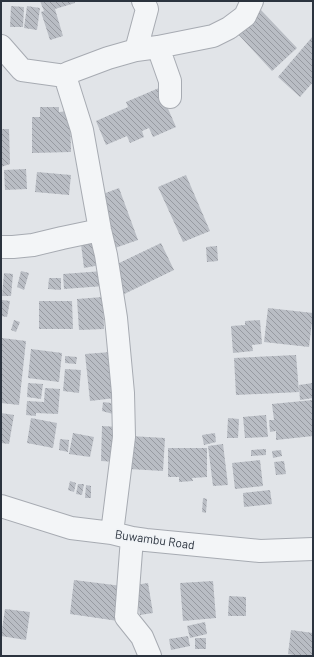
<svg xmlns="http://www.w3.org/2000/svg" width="314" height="657" font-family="Barlow,sans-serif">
  <defs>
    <pattern id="building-back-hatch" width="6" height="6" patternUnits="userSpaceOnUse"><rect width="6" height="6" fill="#b9bdc4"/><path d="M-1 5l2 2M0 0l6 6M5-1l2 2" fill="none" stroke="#979aa1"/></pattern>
  </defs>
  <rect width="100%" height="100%" fill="#e1e4e8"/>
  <path fill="url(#building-back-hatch)" d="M40 1H74L75 3 55 9 63 36 50 40 41 12 44 11Z
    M11 6 24 7 23 27H10Z
    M27 6 40 8 37 30 24 28Z
    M261 10 297 48 272 71 237 33Z
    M313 36V82L300 97 278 77Z
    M159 88 176 127 153 137 149 128 142 131 144 137 130 143 127 136 106 145 96 121 128 107 126 102Z
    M40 107H59V112L70 111 71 152 32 153V117H40Z
    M1 129H9L10 164 1 167Z
    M26 169 27 189 5 190 4 170Z
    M37 172 71 175 69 195 35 192Z
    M186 175 210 231 183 242 158 187Z
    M119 188 138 240 115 248 95 197Z
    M95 234 100 265 84 268 80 236Z
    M161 243 174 270 118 297 113 266Z
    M217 246 218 261 207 262 206 247Z
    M21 271 29 273 24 290 17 287Z
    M103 271 104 286 64 289 63 274Z
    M4 273 13 274 11 296H2Z
    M49 278H61V290L48 289Z
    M103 297 104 329 79 330 77 299Z
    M2 300 10 301 7 317 1 316Z
    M39 301H72L73 329H39Z
    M268 308 313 313 309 347 264 342Z
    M14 320 20 322 16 332 11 330Z
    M260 320 262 344 252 345 253 351 233 353 231 326 245 325V321Z
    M2 338 26 341 19 405 1 403V348Z
    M31 349 62 353 59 382 28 378Z
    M111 352 115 398 90 401 85 354Z
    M296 355 299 392 236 395 234 358Z
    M65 356 77 357 76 364 65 363Z
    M65 369 81 370 79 393 63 391Z
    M28 383 43 384 41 399 27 397Z
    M313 383V398L300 400 299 385Z
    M45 388 60 389 58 414 36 413V416L26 415 27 401 44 402Z
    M313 400V436L276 440V431L270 432 269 420H274L272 404Z
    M103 402 111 403 113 414 102 411Z
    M1 413 14 415 9 444 1 443Z
    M266 415 268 437 245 438 243 417Z
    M31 418 57 423 53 448 27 443Z
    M228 418 239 419 238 438H227Z
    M102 426 118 427 116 462 101 461Z
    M73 433 94 437 90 457 69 454Z
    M215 433 216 442 204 445 202 435Z
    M130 436 165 438 163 471 129 469Z
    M60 439 69 440 68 452 59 450Z
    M223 444 228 485 213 486 208 446Z
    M168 448H207V477L192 478 193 481 179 482V477H168Z
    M266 449V455L251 456V450Z
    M281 450 282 456 273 458 272 451Z
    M260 460 263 486 235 489 232 463Z
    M284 461 286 474 276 475 274 462Z
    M70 481 76 483 74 492 68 490Z
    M78 484H84L82 495 76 494Z
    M86 485 91 486V498H85Z
    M270 490 272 504 244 507 243 493Z
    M203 498 207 499 206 513 202 512Z
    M74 580 122 586 118 621 70 614Z
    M213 581 216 618 183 621 180 583Z
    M148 583 153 613 140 615 135 585Z
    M229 596 246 597V616H228Z
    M5 609 30 612 26 640 1 636Z
    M205 622 207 634 190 638 187 626Z
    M291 630 313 633V656H299L288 654Z
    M188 636 190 646 171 650 169 639Z
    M195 638H206V649H195Z"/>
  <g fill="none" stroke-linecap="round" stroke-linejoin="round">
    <g stroke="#a7abb2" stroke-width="24">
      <path id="minor" d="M1 46 22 70 65 76 68 73 108 58 136 50 158 47 213 36 229 28 245 16 252 1
        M158 47 170 81V97
        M136 50 147 9 143 1
        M65 76 82 130 100 230 106 255 116 318 123 393 124 437 112 533
        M1 247H13L33 245 62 238 100 230
        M1 506 71 528 112 533 132 538 146 540 260 551 313 549
        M132 538 126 617 142 637 150 656"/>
    </g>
    <use href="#minor" stroke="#f3f5f7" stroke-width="22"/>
  </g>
  <g text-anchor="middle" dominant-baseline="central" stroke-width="3" stroke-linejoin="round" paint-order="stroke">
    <g font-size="12" fill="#2b333e" stroke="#f0f3f6">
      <text transform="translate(155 539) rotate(8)">Buwambu Road</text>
    </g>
  </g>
  <rect width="314" height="657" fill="none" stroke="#2b333e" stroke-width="4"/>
</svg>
